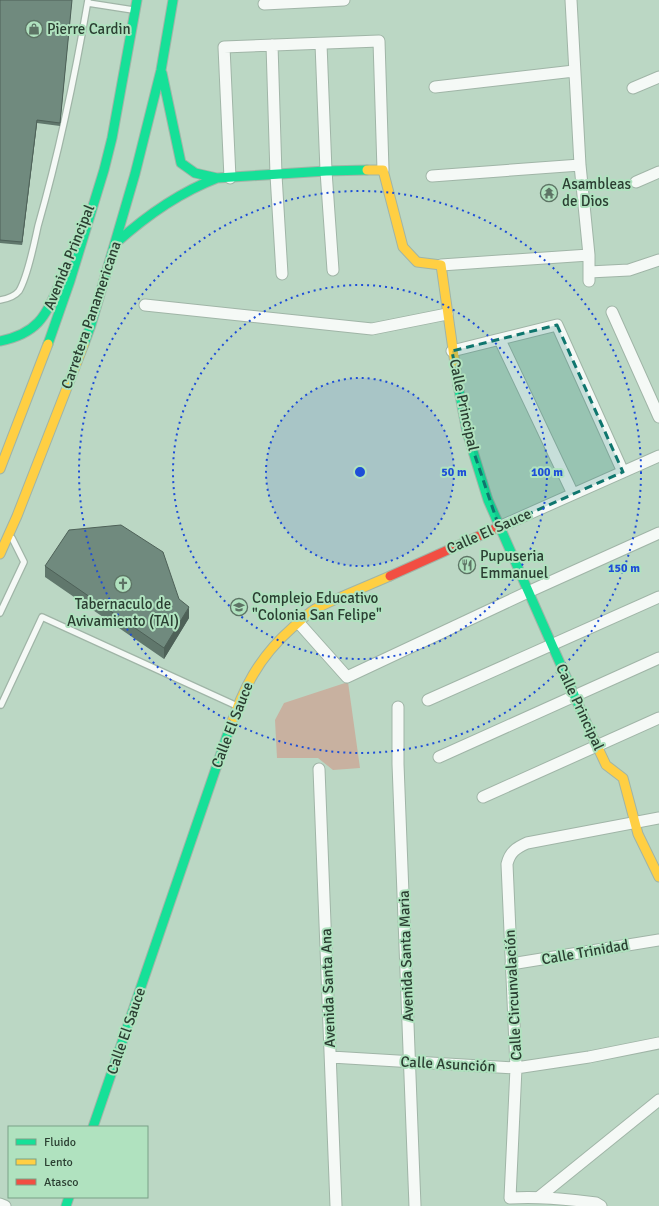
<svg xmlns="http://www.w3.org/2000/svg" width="659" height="1206" font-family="Signika,sans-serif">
  <rect width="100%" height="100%" fill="#bbd7c4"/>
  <path fill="#c8b1a0" d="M348 682 360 768 333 770 318 758H277L275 720 284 703Z"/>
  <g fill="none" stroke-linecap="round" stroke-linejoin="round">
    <g stroke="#a0b5a7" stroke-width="8">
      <path id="lane" d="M88 3 133 10
        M0 300C6 299 15 296 19 291 28 276 34 244 38 226 59 152 75 76 88 0
        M0 613 24 562 12 538
        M1 705 42 617 237 706"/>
    </g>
    <g stroke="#a0b5a7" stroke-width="13">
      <path id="street" d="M571 0 580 165 589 255V281
        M264 4 344 0
        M321 44 326 171 333 270
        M272 45 276 175 282 274
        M435 87 574 71
        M633 88 659 77
        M432 176 580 165
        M230 178 224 47 379 41 383 170
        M636 182 659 172
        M441 265 589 255
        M589 272 629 270 659 260
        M145 305 372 329 447 314
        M612 312 659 417
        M500 340 573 494
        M452 351 557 325 623 472
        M499 527 659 456
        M298 622 347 677 528 592 659 533
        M428 700 659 597
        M398 707V764L415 1206
        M439 757 659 658
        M319 769 336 1206
        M483 797 659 718
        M511 964 659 940
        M331 1057 516 1068 589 1057 659 1043
        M539 1197 659 1100
        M0 1204 5 1206
        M601 1206 596 1203C568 1199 539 1196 510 1198L516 1068 507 864C510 852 516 848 527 843L659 818"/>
    </g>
    <g stroke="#a0b5a7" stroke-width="11">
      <path id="fast" d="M162 73 181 163 195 173 217 178 326 171 367 170
        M116 243C147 215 178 193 217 178
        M0 341C36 334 46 317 59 285
        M48 344 70 281 104 170 112 138 137 0
        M84 344 91 325 135 174 161 70 173 0
        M458 385 467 432 488 500 590 731
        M93 1127 229 730
        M66 1206 69 1197"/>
    </g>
    <g stroke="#a0b5a7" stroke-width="11">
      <path id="slow" d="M367 170H383L403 247 417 262 441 265 458 385
        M0 469 48 344
        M0 554 17 516 84 344
        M229 730C243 689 258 658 292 628 299 622 307 614 315 609 339 597 365 587 390 576
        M590 731 606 765 623 778 638 834 659 877"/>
    </g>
    <g stroke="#a0b5a7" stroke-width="11">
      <path id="jam" d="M390 576 499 527"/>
    </g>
    <use href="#lane" stroke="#f5f9f6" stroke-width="5.5"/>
    <use href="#street" stroke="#f5f9f6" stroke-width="11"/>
    <use href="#fast" stroke="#16e098" stroke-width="9"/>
    <use href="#slow" stroke="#ffcf43" stroke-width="9"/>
    <use href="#jam" stroke="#f24e42" stroke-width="9"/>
  </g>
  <path fill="#60776c" d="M0 0H72L60 126 37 123 22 245 0 243Z
    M45 566 179 599 189 618 164 659 45 577Z"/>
  <path fill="#4e6158" d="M37 120V123L22 245V242Z
    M189 607V618L164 659V648Z"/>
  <path fill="#708a7e" stroke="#4e6158" d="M0 0H72L60 123 37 120 22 242 0 240Z
    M121 525 163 552 179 599 189 607 164 648 45 566 69 530Z"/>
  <path fill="#0f766e" fill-opacity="0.2" stroke="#0f766e" stroke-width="3" stroke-dasharray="8 5" stroke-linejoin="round" d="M557 325 623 472 499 527 467 432 452 351Z"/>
  <circle cx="360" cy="472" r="94" fill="#1d4ed8" fill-opacity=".12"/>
  <g fill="none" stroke="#1d4ed8" stroke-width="2" stroke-dasharray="2 4">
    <circle cx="360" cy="472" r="94"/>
    <circle cx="360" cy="472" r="187"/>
    <circle cx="360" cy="472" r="281"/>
  </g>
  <defs>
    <g id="shop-ring" transform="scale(0.9)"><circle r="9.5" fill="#b0e2bf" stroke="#5d7465" stroke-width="1.5"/><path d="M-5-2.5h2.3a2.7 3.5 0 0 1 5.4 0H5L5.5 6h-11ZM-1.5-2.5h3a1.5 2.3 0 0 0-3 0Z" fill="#5d7465"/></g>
    <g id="temple-ring" transform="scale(0.9)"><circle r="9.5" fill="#b0e2bf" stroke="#5d7465" stroke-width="1.5"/><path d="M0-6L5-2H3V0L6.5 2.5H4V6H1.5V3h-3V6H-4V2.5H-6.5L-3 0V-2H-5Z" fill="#5d7465"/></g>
    <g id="restaurant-ring" transform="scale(0.9)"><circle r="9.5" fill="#b0e2bf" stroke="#5d7465" stroke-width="1.5"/><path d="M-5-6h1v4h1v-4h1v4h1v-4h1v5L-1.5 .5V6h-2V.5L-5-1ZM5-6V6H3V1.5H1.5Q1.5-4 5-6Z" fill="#5d7465"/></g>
    <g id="church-ring" transform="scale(0.9)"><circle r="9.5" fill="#b0e2bf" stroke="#5d7465" stroke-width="1.5"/><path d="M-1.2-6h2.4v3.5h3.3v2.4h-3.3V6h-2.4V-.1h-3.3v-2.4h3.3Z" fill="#5d7465"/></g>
    <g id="university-ring" transform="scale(0.9)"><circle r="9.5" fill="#b0e2bf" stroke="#5d7465" stroke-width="1.5"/><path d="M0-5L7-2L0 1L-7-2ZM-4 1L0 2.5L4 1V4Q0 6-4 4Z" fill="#5d7465"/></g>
  </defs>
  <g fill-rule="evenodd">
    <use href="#shop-ring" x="34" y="29"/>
    <use href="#temple-ring" x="549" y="193"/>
    <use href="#restaurant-ring" x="467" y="565"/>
    <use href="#church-ring" x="123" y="584"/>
    <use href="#university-ring" x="239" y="607"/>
  </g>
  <g text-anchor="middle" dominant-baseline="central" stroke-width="4" stroke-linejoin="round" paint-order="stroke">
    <g font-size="15" fill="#2b3f32" stroke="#b0e2bf" text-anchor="start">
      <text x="47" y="29">Pierre Cardin</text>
      <text x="562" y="184">Asambleas<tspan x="562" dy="17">de Dios</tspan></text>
      <text x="480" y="556">Pupuseria<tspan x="480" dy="17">Emmanuel</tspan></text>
      <text x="252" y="598">Complejo Educativo<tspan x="252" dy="17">"Colonia San Felipe"</tspan></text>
      <text x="123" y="604" text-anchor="middle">Tabernaculo de<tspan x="123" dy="17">Avivamiento (TAI)</tspan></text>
    </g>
    <g font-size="15" fill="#2b3f32" stroke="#b0e2bf">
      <text transform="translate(69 257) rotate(-68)">Avenida Principal</text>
      <text transform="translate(91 315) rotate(-71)">Carretera Panamericana</text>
      <text transform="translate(464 405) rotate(78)">Calle Principal</text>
      <text transform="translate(489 531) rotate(-24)">Calle El Sauce</text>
      <text transform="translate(580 707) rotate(65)">Calle Principal</text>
      <text transform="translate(232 725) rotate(-69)">Calle El Sauce</text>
      <text transform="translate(585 952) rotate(-10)">Calle Trinidad</text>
      <text transform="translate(406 956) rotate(-92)">Avenida Santa Maria</text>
      <text transform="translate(328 988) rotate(-92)">Avenida Santa Ana</text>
      <text transform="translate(513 995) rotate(-93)">Calle Circunvalación</text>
      <text transform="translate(126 1031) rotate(-71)">Calle El Sauce</text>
      <text transform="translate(448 1064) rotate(3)">Calle Asunción</text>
    </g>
  </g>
  <circle cx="360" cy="472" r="6" fill="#1d4ed8" stroke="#b0e2bf" stroke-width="2"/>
  <g font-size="12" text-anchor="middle" font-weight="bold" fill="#1d4ed8" stroke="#b0e2bf" stroke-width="4" stroke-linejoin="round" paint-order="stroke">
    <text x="454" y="476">50 m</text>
    <text x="547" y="476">100 m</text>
    <text x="624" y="572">150 m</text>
  </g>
  <rect x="8" y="1126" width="140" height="72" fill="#b0e2bf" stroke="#7ba187"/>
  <rect x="16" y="1139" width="20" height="6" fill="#16e098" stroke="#7ba187"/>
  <text x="44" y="1146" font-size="12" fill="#2b3f32">Fluido</text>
  <rect x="16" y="1159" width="20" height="6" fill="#ffcf43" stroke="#7ba187"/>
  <text x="44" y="1166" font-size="12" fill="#2b3f32">Lento</text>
  <rect x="16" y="1179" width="20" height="6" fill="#f24e42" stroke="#7ba187"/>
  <text x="44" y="1186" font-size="12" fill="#2b3f32">Atasco</text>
</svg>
